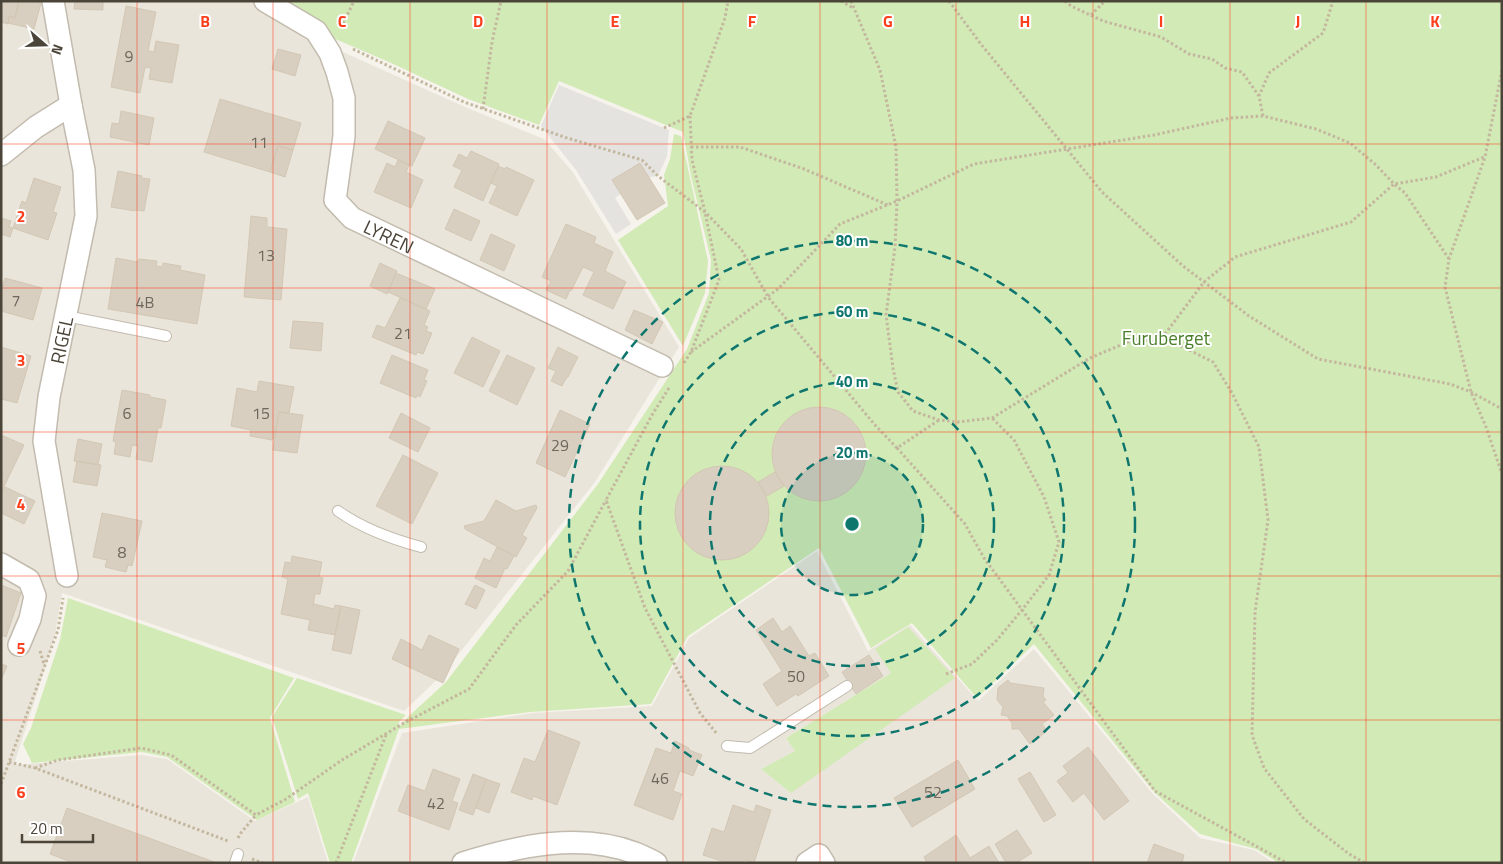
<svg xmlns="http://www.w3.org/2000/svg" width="1503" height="864" font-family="'Titillium Web',sans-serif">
  <rect width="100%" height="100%" fill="#f6f3ec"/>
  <path fill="#eae5da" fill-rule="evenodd" d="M1 1H254L305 35 465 107 544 139 572 171 679 347 595 482 442 675 404 711 62 593 54 640 14 765 141 755 167 759 255 821 308 797 328 863H1Z
    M817 551 868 651 910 625 978 701 1034 649 1153 794 1200 838 1254 850 1274 863H353L402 733 533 713 652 706 689 638ZM891 673 791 793 761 769 795 751 786 738Z"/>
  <path fill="#d2eab5" d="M273 1H1502V863H1279L1256 849 1200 834 1155 793 1034 644 977 698 912 623 871 648 819 548 688 636 651 704 530 712 399 729 351 863H330L308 793 298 799 272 717 297 678 406 715 399 722V727L409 716 446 682 598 484 687 349 709 293 711 260 691 176 683 132 559 81 539 125 468 99 389 62 319 32Z
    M674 134 681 136 708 261 705 293 683 346 618 240 668 206 664 175 670 159Z
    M68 598 294 678 270 718 295 802 257 820 167 757 142 752 32 763 23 744 31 728 60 640Z
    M908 627 955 678 791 793 761 769 795 751 786 738 891 673 875 649Z"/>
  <path fill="#e5e3e0" d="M559 85 669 130 667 156 658 176 643 178 615 198 631 224 616 234 576 170 541 126Z"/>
  <path fill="#d8cfc1" stroke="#d3c7b4" d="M1 1H19L15 18 9 16 8 24 1 22Z
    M19 1H34L41 3 34 29 8 23 9 16 15 18Z
    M75 1H103V10L74 9Z
    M126 6 156 12 148 51 154 52 156 41 179 45 172 83 149 79 151 68 145 67 140 93 111 87Z
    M278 49 301 55 295 76 272 69Z
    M220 99 301 123 293 150 278 146 270 172 204 152Z
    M121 111 154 118 149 145 110 137 112 123 119 124Z
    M388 121 425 138 412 166 375 149Z
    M278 146 293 150 285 177 270 172Z
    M471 151 499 164 483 201 454 187 462 170 453 166 459 154 467 158Z
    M398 160 409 165 406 172 423 180 411 208 374 192 387 163 395 167Z
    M640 163 665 203 637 220 612 180Z
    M498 166 505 169 506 167 534 180 517 216 489 203 497 186 491 183Z
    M118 171 142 176 141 178 150 179 144 211 135 210V211L111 207Z
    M34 178 61 187 53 212 57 213 48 240 13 228 22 201 26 203Z
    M454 209 480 221 471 241 445 229Z
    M251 216 267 218V227L287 229 281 300 244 297Z
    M1 218 11 221 9 227 13 228 10 237 1 234Z
    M566 224 596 237 594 243 613 252 605 271 626 282 613 309 583 295 594 272 583 267 571 291 570 290 566 299 546 290 551 281 542 277Z
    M491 234 515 245 504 271 480 260Z
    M116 258 138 262 139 259 157 261 156 266 162 267 163 263 181 266 180 270 205 275 197 324 108 309Z
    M380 263 397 271 387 294 370 286Z
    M396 273 435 289 426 309 388 292Z
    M5 278 42 288 33 320 1 311V292Z
    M400 298 430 311 424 325 428 327 426 331 432 333 423 354 417 352 416 355 372 337 377 325 385 328Z
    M634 310 663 322 652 344 625 330Z
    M293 321 323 323 321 351 290 348Z
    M472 337 500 351 483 387 454 373Z
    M1 347 31 356 17 403 1 399Z
    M558 347 578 357 568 377H567L562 386 551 381 556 371 548 368Z
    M392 355 428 370 424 380 427 381 420 397 417 395 416 398 380 383Z
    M507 355 535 368 517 405 489 391Z
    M259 381 294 387 289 413 279 412 274 439 272 438V440L250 436 251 430 231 426 237 388 257 392Z
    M122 390 150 395V397L166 400 161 428H158L152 462 136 459 138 446 132 445 130 457 114 454 116 442 113 441Z
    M772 454a47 47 0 1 1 94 0a47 47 0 1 1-94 0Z
    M560 410 590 424 565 477 536 463Z
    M279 412 303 415 297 453 273 450Z
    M401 413 430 428 418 452 389 438Z
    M1 435 24 445 1 493Z
    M78 439 102 444 98 465 74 461Z
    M403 455 438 473 412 524 376 506Z
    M77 461 101 465 97 486 73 482Z
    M675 513a47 47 0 1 1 94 0a47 47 0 1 1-94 0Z
    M775 472 784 486 767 496 758 482Z
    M5 487 35 501 24 524 1 513V496Z
    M496 500 516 511 536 505 537 508 522 535 527 538 516 557 465 529 464 526 484 521Z
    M102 513 142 521 132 566 128 565 126 572 105 567 107 560 93 557Z
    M497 547 514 556 507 569 505 568 496 588 475 578 484 558 490 561Z
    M292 556 322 562 319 577 323 578 320 594H315L313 606 314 604 334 609 335 605 341 606 335 635 308 630 310 620 281 614 288 579 282 577 285 562 291 563Z
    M1 585 21 593 6 637 1 635Z
    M475 585 485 590 476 609 465 604Z
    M341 606 360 610 351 654 332 650Z
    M773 618 782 632 790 626 809 656 815 653 829 676 798 696 796 694 777 706 763 684 782 671 756 630Z
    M429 635 459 649 443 683 392 659 401 639 422 650Z
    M869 655 883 676 856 694 842 672Z
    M1 664 7 666 1 680Z
    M1008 680 1010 683 1044 688 1043 696 1046 700 1043 702 1054 715 1042 724 1047 731 1030 744 1019 729H1012V723L1007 716 1001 715 1003 707 997 700 998 688Z
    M548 730 580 742 557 805 533 796 532 800 511 792 524 758 535 762Z
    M675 741 689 748V750L702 755 693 776 680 771 673 791 682 794 673 820 634 805 656 748 671 753Z
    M1088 747 1129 801 1104 820 1084 793 1073 802 1057 781 1068 773 1063 766Z
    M958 760 975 789 912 827 894 798Z
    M433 769 460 779 452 801 458 803 449 830 398 811 408 785 425 791Z
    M1030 772 1056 815 1044 822 1018 779Z
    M473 774 486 779 473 815 459 810Z
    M486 779 500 784 489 813 476 808Z
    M733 805 754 812 756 805 771 810 754 863 744 860 743 863H728L703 855 712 828 724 832Z
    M67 808 217 863H74L50 854Z
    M1017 830 1032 853 1016 863H1006L995 844Z
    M956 835 970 858 989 846 999 863H927L924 857Z
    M1154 844 1184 855 1182 863H1147Z"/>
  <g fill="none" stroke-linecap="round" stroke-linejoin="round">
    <g stroke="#c2bbae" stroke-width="12">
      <path id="service" d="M66 316 166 336
        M338 511C363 529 391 539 421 547
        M727 746 750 748 847 686
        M235 863 238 854"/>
    </g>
    <g stroke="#c2bbae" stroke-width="24">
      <g id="minor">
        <path d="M53 1 71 105 84 170 86 216 49 397 44 441 67 576"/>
        <path id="s1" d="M265 1 316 31 330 53 337 72 344 98V136L335 200 352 218 662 366"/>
        <path d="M1 155 36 127 71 105"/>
        <path d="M1 564 29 580 35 596 30 619 19 645"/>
        <path d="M463 863C517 846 581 832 635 853 642 856 649 859 656 863"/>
        <path d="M807 863 819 855 824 863"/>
      </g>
    </g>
    <path stroke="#c4b79f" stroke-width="3" stroke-dasharray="2.5 2.5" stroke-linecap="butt" d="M841 1 853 8
      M851 1 880 70 896 147 897 201 895 247 886 315 893 368 898 392 913 411 939 420 958 422 992 418 1090 358 1135 339 1177 344 1213 362 1232 393 1259 447 1268 520 1255 612 1252 735 1264 768 1304 819 1349 854 1365 863
      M949 1 980 43 1102 192 1183 266 1249 316 1318 359 1450 384 1471 392 1502 409
      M1065 1 1071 6 1103 21 1161 37 1189 54 1212 59 1225 68 1242 72 1259 96
      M1091 15 1105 1
      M341 28 354 1
      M353 49 464 102 567 138 642 160 658 176 705 212 741 249 768 297 875 425 897 448 939 420
      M1502 70 1485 157 1449 259 1445 287 1471 392 1486 427 1502 474
      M483 109 492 42 501 1
      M1263 116 1259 96 1269 73 1323 33 1333 1
      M664 128 690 116 725 18 728 1
      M691 147H740L804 169 888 205
      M1159 342 1204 282 1235 257 1351 222 1394 184 1436 177 1484 157
      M691 352 778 289 840 224 897 201 974 164 1154 135 1231 118 1263 116 1316 129 1350 143 1376 165 1394 184 1405 193 1449 259
      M684 363 691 352 719 280 705 212 692 160 690 116
      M669 388 652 415 606 500 645 608 700 713 717 734
      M897 448 965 524 984 558 1155 791 1287 863
      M40 651 44 664
      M946 674 972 664 997 640 1022 610 1049 575 1059 542 1044 497 1014 440 992 418
      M9 762 35 768 228 841
      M35 768 58 760 141 748 171 755 256 815 286 799 342 760 404 723 469 689 516 625 568 571 606 500
      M1 784 58 630 63 598
      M238 838 240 834 256 815
      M252 859 263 863
      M336 863 386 735"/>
    <use href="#service" stroke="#fff" stroke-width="10"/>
    <use href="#minor" stroke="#fff" stroke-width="21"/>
  </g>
  <path fill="none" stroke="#fc3f1d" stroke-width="1" stroke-opacity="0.55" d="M137 1V863M273 1V863M410 1V863M547 1V863M683 1V863M820 1V863M956 1V863M1093 1V863M1230 1V863M1366 1V863M1 144H1502M1 288H1502M1 432H1502M1 576H1502M1 720H1502"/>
  <circle cx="852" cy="524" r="71" fill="#0f766e" fill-opacity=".12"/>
  <g fill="none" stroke="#0f766e" stroke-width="2.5" stroke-dasharray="9 6">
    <circle cx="852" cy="524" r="71"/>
    <circle cx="852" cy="524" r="142"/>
    <circle cx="852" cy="524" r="212"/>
    <circle cx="852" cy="524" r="283"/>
  </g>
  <g text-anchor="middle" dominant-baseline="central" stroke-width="4" stroke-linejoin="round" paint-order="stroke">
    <g font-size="16" fill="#6e675b">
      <text x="129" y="56">9</text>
      <text x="259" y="142">11</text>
      <text x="266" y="255">13</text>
      <text x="16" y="300">7</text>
      <text x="145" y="302">4B</text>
      <text x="403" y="333">21</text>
      <text x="127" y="413">6</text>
      <text x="261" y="413">15</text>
      <text x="560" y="445">29</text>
      <text x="122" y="552">8</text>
      <text x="796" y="676">50</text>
      <text x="660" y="778">46</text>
      <text x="933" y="792">52</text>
      <text x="436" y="803">42</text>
    </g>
    <g font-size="19" fill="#4b4439" stroke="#fff">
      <text stroke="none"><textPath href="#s1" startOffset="301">LYREN</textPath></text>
      <text transform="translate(61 340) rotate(-78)">RIGEL</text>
    </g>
    <g font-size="19" fill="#4a7f2a" stroke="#fff">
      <text x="1166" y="337">Furuberget</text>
    </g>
  </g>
  <g font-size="16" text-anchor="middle" font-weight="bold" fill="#fc3f1d" stroke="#fff" stroke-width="4" stroke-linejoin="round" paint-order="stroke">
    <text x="205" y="27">B</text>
    <text x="342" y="27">C</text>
    <text x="478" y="27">D</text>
    <text x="615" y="27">E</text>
    <text x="752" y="27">F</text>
    <text x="888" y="27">G</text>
    <text x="1025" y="27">H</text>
    <text x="1161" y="27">I</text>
    <text x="1298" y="27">J</text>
    <text x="1435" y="27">K</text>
    <text x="21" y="222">2</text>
    <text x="21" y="366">3</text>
    <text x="21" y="510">4</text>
    <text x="21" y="654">5</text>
    <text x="21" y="798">6</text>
  </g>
  <circle cx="852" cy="524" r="8" fill="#0f766e" stroke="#fff" stroke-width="2.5"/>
  <g font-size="15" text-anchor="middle" font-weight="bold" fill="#0f766e" stroke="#fff" stroke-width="4" stroke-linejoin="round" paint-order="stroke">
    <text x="852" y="246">80 m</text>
    <text x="852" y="317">60 m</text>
    <text x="852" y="387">40 m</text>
    <text x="852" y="458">20 m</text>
  </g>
  <rect width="1503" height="864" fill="none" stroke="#4b4439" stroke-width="5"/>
  <g transform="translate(45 45) rotate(110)" stroke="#ffffff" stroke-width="4" paint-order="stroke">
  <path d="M0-4L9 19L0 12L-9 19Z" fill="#4b4439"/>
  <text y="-8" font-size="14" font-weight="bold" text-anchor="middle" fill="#4b4439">N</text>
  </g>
  <path d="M22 834v8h71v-8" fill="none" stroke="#4b4439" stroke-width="2.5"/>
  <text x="30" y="834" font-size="15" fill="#4b4439" stroke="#ffffff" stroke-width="4" paint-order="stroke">20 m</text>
</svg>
